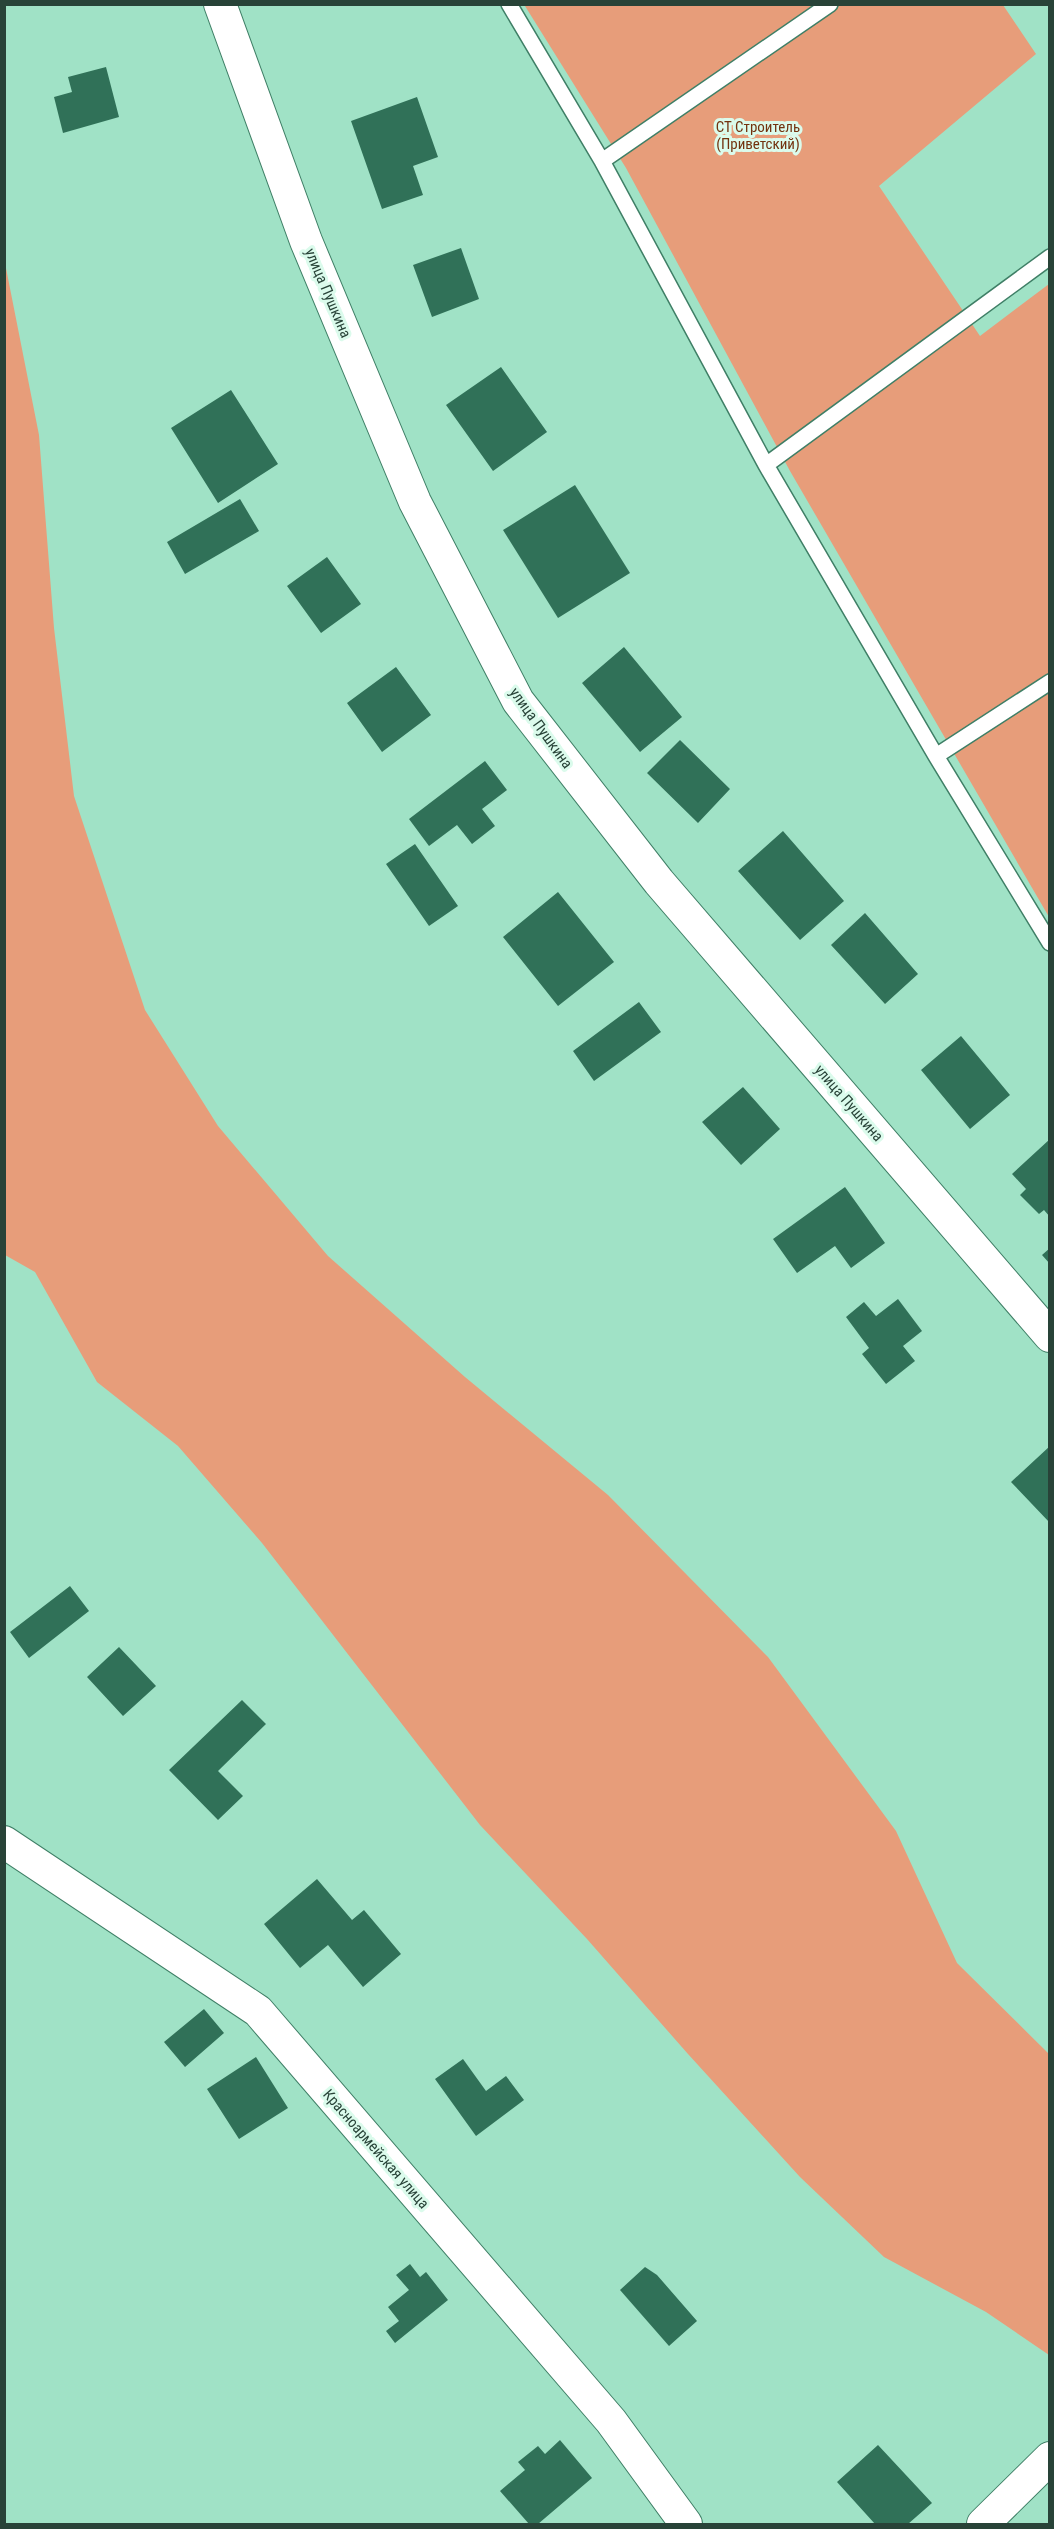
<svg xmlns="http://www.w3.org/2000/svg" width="1054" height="2529" font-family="'Roboto Condensed',sans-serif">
  <rect width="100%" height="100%" fill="#a0e2c6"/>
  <path fill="#e79d7a" d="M527 4 1003 5 1036 54 879 186 980 336 1049 284V917L790 471 626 168 525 6Z
    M4 258 39 435 54 628 74 796 145 1010 218 1126 328 1256 465 1377 608 1495 768 1657 896 1831 957 1963 1049 2054V2355L986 2312 884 2257 800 2177 688 2054 587 1939 480 1825 262 1543 178 1446 97 1382 35 1272 5 1255Z"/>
  <path fill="#307158" d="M106 67 119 117 63 133 54 97 72 92 68 77Z
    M417 97 438 157 413 166 423 195 382 209 351 121Z
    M461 248 479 299 432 317 413 265Z
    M501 367 547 432 493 471 446 405Z
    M231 390 278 464 218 503 171 428Z
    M575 485 630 573 558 618 503 530Z
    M240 499 259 531 185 574 167 542Z
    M327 557 361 604 321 633 287 586Z
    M624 647 682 717 640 752 582 683Z
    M396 667 431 715 382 752 347 703Z
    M680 740 730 789 698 823 647 773Z
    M485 761 507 790 482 809 495 826 472 844 457 825 429 846 409 819Z
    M783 831 844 901 800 940 738 871Z
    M415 844 458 906 429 926 386 864Z
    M558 892 614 962 558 1006 503 937Z
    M865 913 918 974 885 1004 831 945Z
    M639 1002 661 1032 594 1081 573 1051Z
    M961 1036 1010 1095 970 1129 921 1070Z
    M743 1087 780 1129 741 1165 702 1122Z
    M1050 1139V1217L1044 1210 1039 1214 1020 1195 1026 1189 1012 1174Z
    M845 1187 885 1243 851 1268 835 1246 797 1273 773 1239Z
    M1050 1248V1264L1042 1255Z
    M898 1299 922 1331 903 1346 915 1361 886 1384 862 1354 869 1348 846 1317 864 1302 876 1316Z
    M1050 1446V1523L1011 1482Z
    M70 1586 89 1611 29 1658 10 1632Z
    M119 1647 156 1686 123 1716 87 1677Z
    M242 1700 266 1724 218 1771 243 1796 218 1820 169 1770Z
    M317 1879 352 1920 364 1910 401 1954 363 1987 328 1945 300 1968 264 1924Z
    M204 2009 224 2033 185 2067 164 2042Z
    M256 2057 288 2108 239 2139 207 2089Z
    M463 2059 486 2091 506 2076 524 2100 476 2136 435 2079Z
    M410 2264 420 2277 426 2272 448 2300 395 2343 386 2331 399 2321 388 2307 409 2290 396 2275Z
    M645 2267 657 2275 697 2321 669 2346 620 2290Z
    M560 2440 592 2478 538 2524H529L500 2491 525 2470 518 2462 538 2446 545 2454Z
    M878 2445 932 2503 908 2524H875L837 2482Z"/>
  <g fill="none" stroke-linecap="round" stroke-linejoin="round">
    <g stroke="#3f7f66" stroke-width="18">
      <path id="service" d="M509 4 602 161 766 465 936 756 1050 943
        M602 161 830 4
        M766 465 1050 257
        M936 756 1050 682"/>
    </g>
    <g stroke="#3f7f66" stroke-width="34">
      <path id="minor" d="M220 4 306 241 415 502 518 701 659 882 1050 1336
        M4 1842 258 2011 611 2421 686 2524
        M983 2524 1050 2458"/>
    </g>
    <use href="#service" stroke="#fff" stroke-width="15"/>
    <use href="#minor" stroke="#fff" stroke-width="32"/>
  </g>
  <g text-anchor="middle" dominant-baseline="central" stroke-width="6" stroke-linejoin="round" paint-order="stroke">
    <g font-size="15" fill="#72320e" stroke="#dbfbec">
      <text x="758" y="127">СТ Строитель<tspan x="758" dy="17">(Приветский)</tspan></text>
    </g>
    <g font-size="15" fill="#284338" stroke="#dbfbec">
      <text transform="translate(328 293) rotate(67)">улица Пушкина</text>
      <text transform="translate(541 728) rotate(54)">улица Пушкина</text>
      <text transform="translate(849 1103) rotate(49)">улица Пушкина</text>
      <text transform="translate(376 2149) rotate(49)">Красноармейская улица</text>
    </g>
  </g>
  <rect width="1054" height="2529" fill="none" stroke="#284338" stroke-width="12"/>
</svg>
